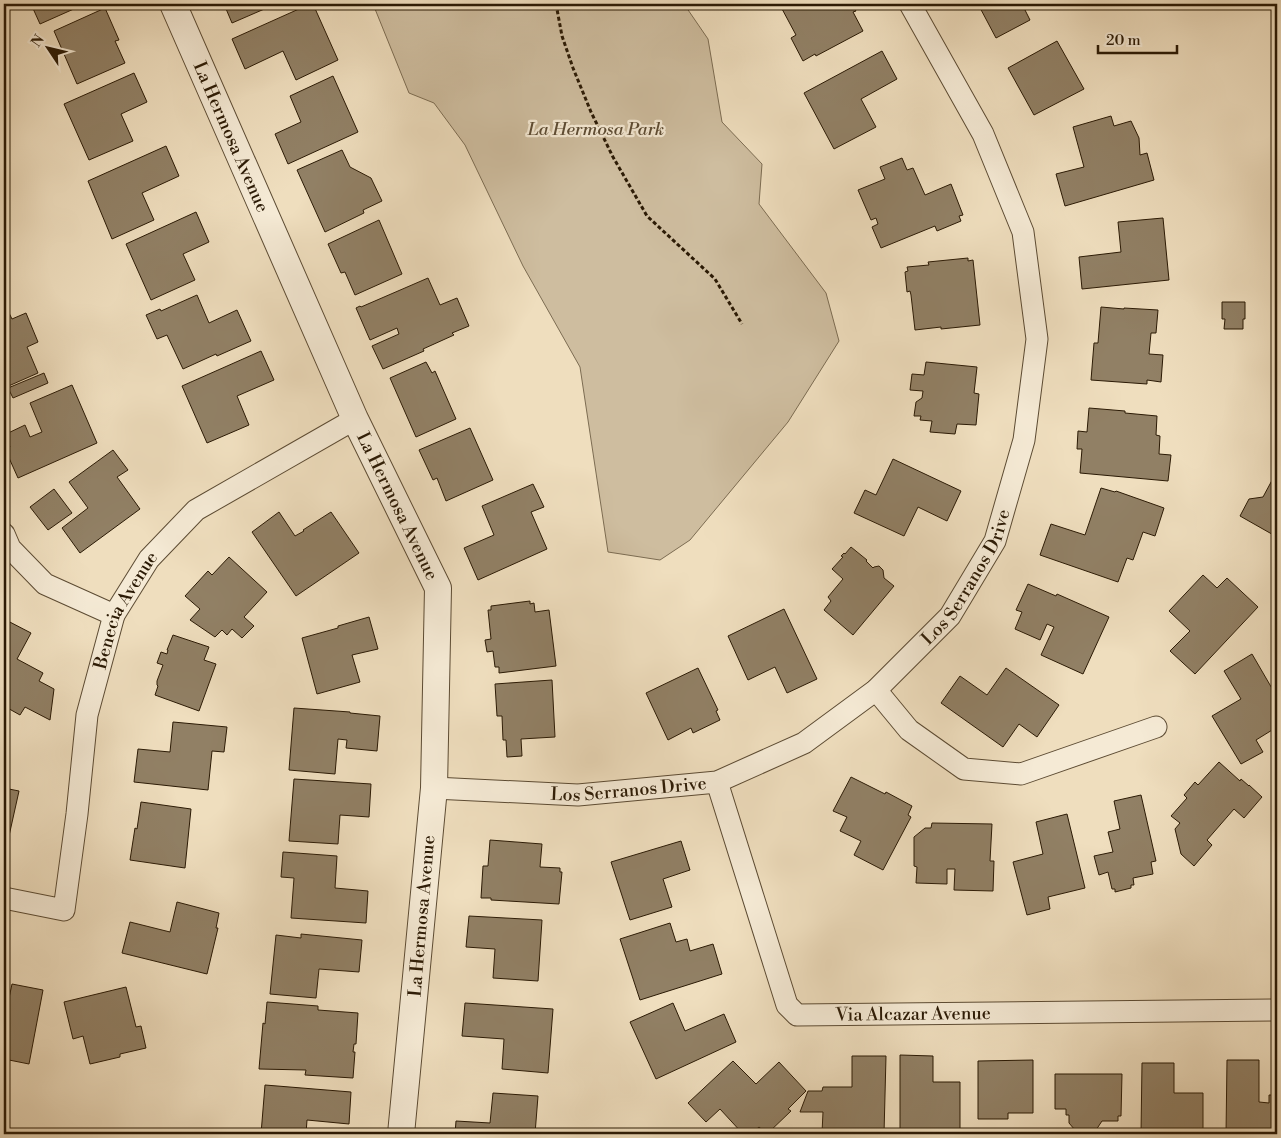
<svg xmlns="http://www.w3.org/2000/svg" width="1281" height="1138" font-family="'Libre Bodoni',serif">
  <rect width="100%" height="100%" fill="#efdebe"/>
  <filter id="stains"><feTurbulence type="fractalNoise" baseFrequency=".004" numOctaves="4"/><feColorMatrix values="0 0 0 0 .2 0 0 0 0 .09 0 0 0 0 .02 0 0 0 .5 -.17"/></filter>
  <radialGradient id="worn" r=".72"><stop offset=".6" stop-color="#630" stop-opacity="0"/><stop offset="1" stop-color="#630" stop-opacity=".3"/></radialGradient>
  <path fill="#cebd9f" stroke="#7c6c52" d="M373 4H684L708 39 722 122 762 164 759 204 826 293 839 341 788 422 690 540 660 560 608 552 580 367 523 266 465 145 434 103 409 93Z"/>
  <path fill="#918065" stroke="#2b1a05" d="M31 4H85L40 24Z
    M224 4H268L269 7 232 23Z
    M310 4H313L338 60 296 80 283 51 245 69 232 39Z
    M786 4H852L856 11 853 12 863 31 816 56 815 54 803 61 791 38 796 35 781 7Z
    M978 4H1026L1028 8 1025 10 1030 20 996 38Z
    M105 8 119 40 115 41 125 63 77 84 54 31Z
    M1057 41 1084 89 1034 115 1008 68Z
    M882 51 897 79 861 99 876 127 834 149 804 93Z
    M134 73 147 102 121 114 133 141 89 160 64 104Z
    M333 76 358 132 288 164 275 134 301 122 290 96Z
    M1111 116 1114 126 1131 121 1139 138 1140 155 1147 153 1154 180 1065 206 1056 174 1084 167 1073 127Z
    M166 146 179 176 142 193 154 220 112 239 88 181Z
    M342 150 350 167 371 178 382 201 363 210 364 213 325 232 297 170Z
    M902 158 907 170 913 168 925 195 951 184 963 215 959 216 961 221 937 231 935 226 881 248 872 227 878 224 876 218 871 220 858 190 885 179 880 167Z
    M196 212 209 242 183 254 195 280 151 300 126 244Z
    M1163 218 1169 280 1082 289 1079 257 1121 252 1118 222Z
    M379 220 402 274 355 295 345 272 341 273 328 244Z
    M968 258V261L973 260 980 325 941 329V327L915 330 911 295 910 291 907 292 905 272 908 271 907 267 929 265 928 262Z
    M428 278 440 305 457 298 469 326 452 333 454 335 423 349 424 351 383 369 372 346 399 334 397 328 370 340 356 308 360 306 361 307Z
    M197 295 209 323 237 310 251 341 217 356 216 354 183 369 167 335 157 339 146 315 160 309 161 311Z
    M1222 302H1245V319H1243V329H1224L1225 319H1222Z
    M1101 307 1124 309V308L1158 310 1156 333H1151L1149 354 1163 355 1161 382 1147 380V384L1091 380 1094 343H1098Z
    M8 311 12 319 26 313 38 342 27 347 38 373 4 388V313Z
    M261 351 274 380 237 396 249 425 207 443 182 386Z
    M426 362 432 373 435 371 456 419 416 437 390 378Z
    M926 362 977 367 974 393 979 394 976 425 957 424 955 434 930 432 932 421 920 420 921 416H914L916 402 922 398 923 391 910 390 912 374 924 375Z
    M44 373 48 383 13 398 8 388Z
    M72 385 97 443 18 478 5 449 10 447 4 435 25 425 30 437 42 432 30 403Z
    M1089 408 1125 411V413L1157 416 1156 435 1160 436 1159 454 1171 455 1168 481 1080 473 1082 449H1077L1078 431 1087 432Z
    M470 428 493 480 446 501 437 478 433 480 419 450Z
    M113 450 128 470 117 477 140 509 80 553 62 528 88 508 69 482Z
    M893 459 961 491 947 521 918 507 904 536 854 513 865 490 876 495Z
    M1277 471V537L1240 516 1249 499 1263 497Z
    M533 484 544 507 531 512 547 549 478 580 464 548 494 535 482 506Z
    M1101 488 1115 492 1116 491 1164 508 1155 536 1143 532 1133 560 1127 558 1118 582 1040 555 1051 524 1085 535Z
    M54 489 72 513 48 530 30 507Z
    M279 512 295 536 304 531 303 530 331 512 359 553 296 596 252 532Z
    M851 547 867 560 866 561 873 568 874 567 879 566 883 570 884 578 894 586 853 635 824 610 831 601 828 597 843 579 832 569 843 557 841 556 844 553 845 554Z
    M229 557 267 592 244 617 254 626 242 638 232 629 227 635 222 630 215 637 190 620 200 609 185 596 208 571 212 575Z
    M1203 575 1217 588 1227 578 1258 607 1195 674 1170 651 1190 631 1169 611Z
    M1028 584 1056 596 1057 594 1109 617 1083 674 1041 655 1054 627 1047 624 1040 640 1015 629 1022 612 1016 610Z
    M530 601V604L534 603 535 612 549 610 556 666 499 673V667H495L493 651 487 652 485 640 491 639 488 610H491V606Z
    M784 609 817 679 787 693 775 667 748 680 728 636Z
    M369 617 378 649 352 655 360 682 317 694 302 638 338 628V626Z
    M4 619 31 633 17 659 43 673 39 681 54 689 50 720 25 707 20 715 4 706Z
    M173 635 209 647 204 660 216 664 199 711 155 695 158 686 157 685V681L163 665 157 663 161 652 167 654 168 650H167Z
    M1252 654 1277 697V727L1256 740 1263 752 1241 764 1212 716 1241 699 1224 671Z
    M698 668 718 710 716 711 720 720 693 733 691 728 668 740 646 693Z
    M1006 668 1059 705 1037 737 1019 724 1003 747 941 703 960 676 987 695Z
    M552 680 555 737 521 739 522 756 507 757 506 740H503L502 716H497L495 684Z
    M294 708 350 712V713L380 716 377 751 346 748 347 740 338 739 335 774 289 770Z
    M173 722 227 727 224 752 212 751 208 790 134 782 138 749 170 752Z
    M1219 762 1240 781 1241 779 1249 786V785L1262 797 1244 818 1234 809 1207 840 1212 845 1194 866 1181 854 1175 829 1180 823 1171 816 1187 798 1184 795 1195 782 1198 785Z
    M851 777 885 794 886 792 912 806 908 815 911 817 883 870 854 855 861 841 840 831 847 817 833 811Z
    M294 779 371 784 369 817 340 815 338 844 289 841Z
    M4 788 19 791 9 836 4 835Z
    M1141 795 1156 861 1151 862 1153 874 1133 878 1134 885H1131V888L1115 892V889H1112L1108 872 1099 875 1094 856 1113 852 1108 832 1120 829 1114 801Z
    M141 802 191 809 185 868 130 860 135 828 137 829Z
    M1067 814 1085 888 1048 897 1050 909 1027 915 1013 862 1043 854 1036 822Z
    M932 823 992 824 990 861H994L993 891 954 890 955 869H947V884L916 883 917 867 914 866V837L925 828H931Z
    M490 840 542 844 540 867 560 868V872H562L559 904 491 900V898H481L483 866H488Z
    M681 841 690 870 663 879 672 907 630 920 611 862Z
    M283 852 337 856 335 888 368 891 366 923 291 918 294 878 281 877Z
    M177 902 219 913 216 928H218L207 974 122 953 130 922 170 932Z
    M469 916 542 920 538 981 493 978 495 949 466 947Z
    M670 923 676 942 687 939 690 951 713 944 722 974 640 1000 620 939Z
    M301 934 362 940 359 972 319 969 316 998 270 994 276 935 301 938Z
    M12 984 43 990 29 1064 4 1059V1016L5 1017Z
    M126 987 136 1027 141 1026 146 1048 120 1054V1057L90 1064 83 1036 73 1039 64 1002Z
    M267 1002 318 1006V1010L358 1013 356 1044H354L353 1052H355L353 1078 305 1075 306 1070 259 1069 263 1023 265 1024Z
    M465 1003 553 1009 548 1073 502 1069 504 1039 462 1036Z
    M673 1003 685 1031 724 1014 736 1042 656 1079 630 1022Z
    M900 1055 933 1056V1082H960V1134H900Z
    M852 1056H886L884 1134 822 1133 823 1112H800L808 1091H822L823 1087H852Z
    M1033 1060V1113H1008V1119H978V1061Z
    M1227 1060H1259V1102L1269 1103V1095H1277V1134H1226Z
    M733 1061 756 1084 779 1062 806 1091 788 1109 791 1111 767 1134 759 1127 751 1134H743L720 1109 706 1122 688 1103Z
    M1142 1063H1174V1093H1203V1134H1141Z
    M1055 1074H1122L1121 1116H1118V1121H1102L1096 1130H1075L1069 1123V1115H1066V1109H1055Z
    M265 1085 351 1092 349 1124 307 1120 306 1134H261Z
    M493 1093 538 1096 535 1134H455L456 1121 490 1123Z"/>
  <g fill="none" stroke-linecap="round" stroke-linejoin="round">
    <g stroke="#5c4b33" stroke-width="23">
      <g id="minor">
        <path d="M4 534 10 548 45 584 114 615"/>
        <path d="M876 690 909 730 964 769 1021 774 1156 727"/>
        <path id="s1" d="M717 782 787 1005 797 1015 1277 1010"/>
        <path id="s2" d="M434 788 578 795 717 782 804 743 876 690 950 616 995 541 1024 440 1037 339 1023 232 983 134 910 4"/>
        <path id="s3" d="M4 898 64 910 77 814 87 715 114 615 149 559 196 510 355 419"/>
      </g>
    </g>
    <g stroke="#5c4b33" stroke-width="28">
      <g id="tertiary">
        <path id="s4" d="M173 4 355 419 438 588 434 788 401 1134"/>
      </g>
    </g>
    <path stroke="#2b1a05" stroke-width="3" stroke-dasharray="4 2.5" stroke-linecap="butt" d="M556 4 562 36 573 68 591 112 613 157 647 216 715 279 742 324"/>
    <use href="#minor" stroke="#f5ead5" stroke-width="21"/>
    <use href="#tertiary" stroke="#f5ead5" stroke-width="26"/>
  </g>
  <g text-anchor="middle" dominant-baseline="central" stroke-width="4.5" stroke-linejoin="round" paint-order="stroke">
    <g font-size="18" font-style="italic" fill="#5c4b33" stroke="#f5ead5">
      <text x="596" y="129">La Hermosa Park</text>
    </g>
    <g font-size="18" fill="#2b1a05" stroke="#f5ead5">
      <text stroke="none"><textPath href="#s4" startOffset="145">La Hermosa Avenue</textPath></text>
      <text stroke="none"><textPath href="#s4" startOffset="550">La Hermosa Avenue</textPath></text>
      <text stroke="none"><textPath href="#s2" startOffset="615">Los Serranos Drive</textPath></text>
      <text stroke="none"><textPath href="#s3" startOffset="370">Benecia Avenue</textPath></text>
      <text stroke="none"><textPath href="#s2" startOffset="195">Los Serranos Drive</textPath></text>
      <text transform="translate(422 916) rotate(-85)">La Hermosa Avenue</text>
      <text stroke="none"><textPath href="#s1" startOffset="364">Via Alcazar Avenue</textPath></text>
    </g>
  </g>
  <rect width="1281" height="1138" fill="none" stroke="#efdebe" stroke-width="20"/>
  <rect x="5" y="5" width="1271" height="1128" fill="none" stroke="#2b1a05" stroke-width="2.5"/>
  <rect x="10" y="10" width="1261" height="1118" fill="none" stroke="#2b1a05"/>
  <g transform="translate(48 48) rotate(305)" stroke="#f5ead5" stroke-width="4" paint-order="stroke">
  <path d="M0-4L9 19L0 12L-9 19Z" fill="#2b1a05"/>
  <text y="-8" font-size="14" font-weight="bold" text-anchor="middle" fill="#2b1a05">N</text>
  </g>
  <path d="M1098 45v8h79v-8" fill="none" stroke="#2b1a05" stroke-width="2.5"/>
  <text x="1106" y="45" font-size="15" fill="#2b1a05" stroke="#f5ead5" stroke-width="4" paint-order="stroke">20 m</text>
  <rect width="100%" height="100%" filter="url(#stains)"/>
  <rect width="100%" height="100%" fill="url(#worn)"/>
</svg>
